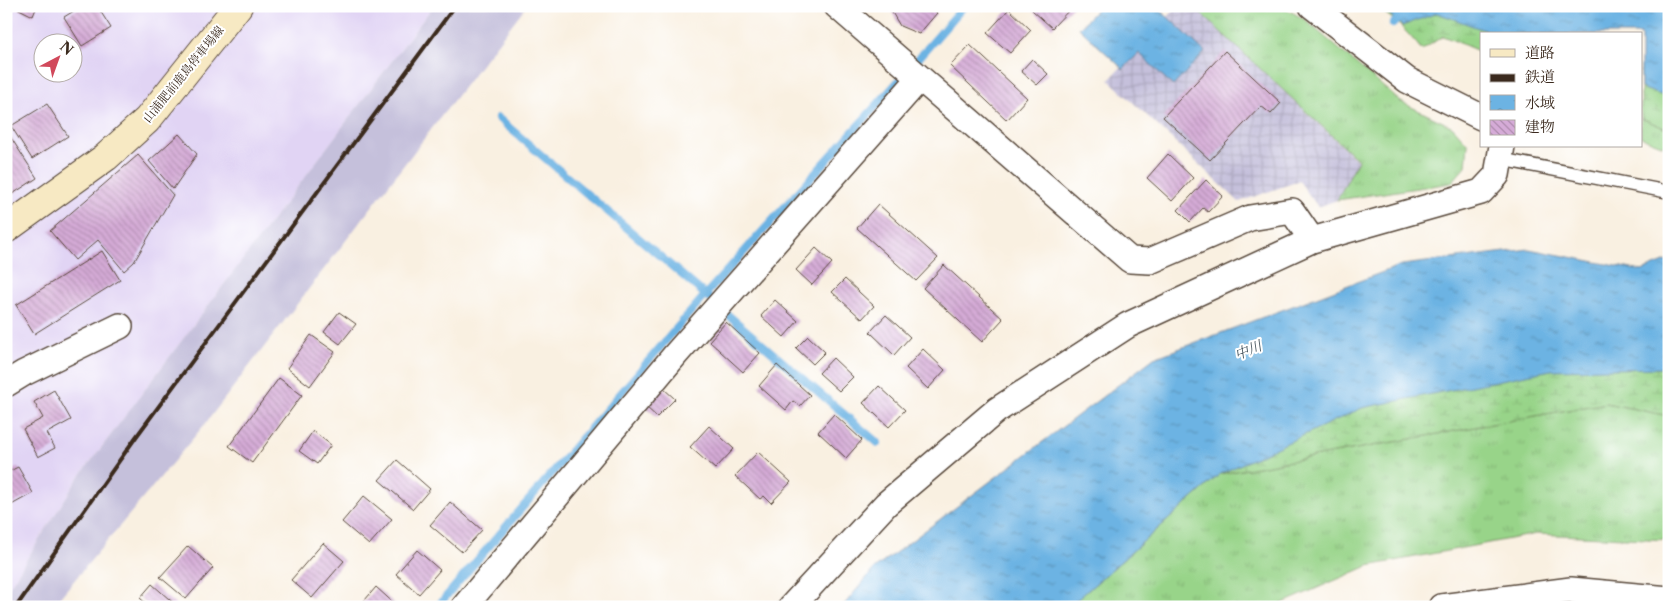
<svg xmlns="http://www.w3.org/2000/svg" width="1675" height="613" font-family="'Libre Caslon Text','Noto Serif JP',serif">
  <defs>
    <pattern id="industrial-grid" width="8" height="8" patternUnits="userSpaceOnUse" patternTransform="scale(1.25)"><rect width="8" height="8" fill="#c5c0db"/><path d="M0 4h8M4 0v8" fill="none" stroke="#aaa5bc"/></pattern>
    <pattern id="grass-tufts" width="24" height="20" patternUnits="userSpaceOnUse" patternTransform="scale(1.25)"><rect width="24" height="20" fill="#98d489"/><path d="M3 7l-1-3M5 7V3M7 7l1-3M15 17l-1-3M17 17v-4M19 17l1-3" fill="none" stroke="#84b676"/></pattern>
    <pattern id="wetland-marsh" width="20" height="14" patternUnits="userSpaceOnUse" patternTransform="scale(1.25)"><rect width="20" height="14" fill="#98d489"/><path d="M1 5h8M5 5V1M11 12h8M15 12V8" fill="none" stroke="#84b676"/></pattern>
    <pattern id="water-ripples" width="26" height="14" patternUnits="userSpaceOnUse" patternTransform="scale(1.25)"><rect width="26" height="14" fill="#6cb3e3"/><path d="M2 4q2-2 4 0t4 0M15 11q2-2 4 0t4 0" fill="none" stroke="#5a92b7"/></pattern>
    <pattern id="building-back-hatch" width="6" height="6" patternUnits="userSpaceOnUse" patternTransform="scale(1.25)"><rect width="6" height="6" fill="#d5abd7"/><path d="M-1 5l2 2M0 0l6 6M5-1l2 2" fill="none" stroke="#ae8bae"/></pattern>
  </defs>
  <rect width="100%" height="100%" fill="#fff"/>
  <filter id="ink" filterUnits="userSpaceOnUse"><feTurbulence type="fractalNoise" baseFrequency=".02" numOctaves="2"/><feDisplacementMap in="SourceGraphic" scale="10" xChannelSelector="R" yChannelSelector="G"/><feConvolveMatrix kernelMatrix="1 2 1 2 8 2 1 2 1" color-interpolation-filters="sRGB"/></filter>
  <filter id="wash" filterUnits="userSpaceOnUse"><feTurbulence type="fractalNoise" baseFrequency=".0096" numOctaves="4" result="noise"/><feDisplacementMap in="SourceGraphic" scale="20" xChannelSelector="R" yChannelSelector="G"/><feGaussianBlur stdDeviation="1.12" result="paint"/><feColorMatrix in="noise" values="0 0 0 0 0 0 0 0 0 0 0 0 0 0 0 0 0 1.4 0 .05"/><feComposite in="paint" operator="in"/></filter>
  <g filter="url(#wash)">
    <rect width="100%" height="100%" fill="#f9f0e1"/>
    <path fill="#e1d4f4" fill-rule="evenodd" d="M6 6H427L431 9 77 480 6 592ZM42 42H72V72H42Z"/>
    <path fill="url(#industrial-grid)" d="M1178 6H1193L1358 161 1337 200 1318 207 1299 181 1239 202 1109 80Z"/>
    <path fill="#c5c0db" d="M427 6H526L205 424 52 607H6V592L77 480 431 9Z"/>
    <path fill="url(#grass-tufts)" stroke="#6a7f54" d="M1193 6H1281L1304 19 1401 102 1453 127 1468 144 1466 166 1451 183 1337 200 1358 160Z
      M1641 118 1669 130V148L1641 137Z
      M1606 403 1669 416V540L1536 534 1368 566 1274 607H1069L1220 474Z"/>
    <path fill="url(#wetland-marsh)" stroke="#6a7f54" d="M1373 6H1473L1545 34H1481V52L1443 36 1422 50C1407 32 1394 17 1373 6Z
      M1641 67 1669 77V130L1641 118Z
      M1669 310V416L1606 403 1220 474 1069 607H918L1252 387Z"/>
    <path fill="url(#water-ripples)" stroke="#546e80" d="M1100 6H1156L1205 52 1173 86 1139 53 1123 69 1079 28Z
      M1392 6H1659L1669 10V98L1641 88V34H1495L1437 13 1402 26 1389 14Z
      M1529 249 1642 271 1669 260V368L1551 370 1362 408 1220 474 1069 607H842L874 569 1154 358 1402 265Z"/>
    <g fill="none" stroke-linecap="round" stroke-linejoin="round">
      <path stroke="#6cb3e3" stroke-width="8" d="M1393 24 1410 6
        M498 118 709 298
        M720 308 878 443
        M437 607 705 295 904 75 964 6"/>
    </g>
    <g id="blocks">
      <path fill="url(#building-back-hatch)" d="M13 6H37L33 16Z
        M82 6H97L111 28 82 46 64 17Z
        M892 6H930L937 13 919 34 900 26 890 9Z
        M1036 6H1073L1052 28 1032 10Z
        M1009 9 1031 30 1010 53 987 33Z
        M970 45 1027 98 1007 120 950 66Z
        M1225 51 1281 103 1271 114 1261 106 1210 160 1163 117Z
        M1032 59 1048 74 1037 85 1021 71Z
        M47 104 68 136 32 159 11 126Z
        M6 130 37 178 11 195 6 188Z
        M179 134 197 154 173 189 149 161Z
        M1168 154 1193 178 1172 201 1147 178Z
        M138 155 173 195 134 262 124 271 98 240 75 260 50 231Z
        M1206 180 1223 196 1208 212 1203 208 1190 222 1178 210Z
        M878 204 938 258 916 281 857 228Z
        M816 248 832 263 812 285 796 270Z
        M102 251 120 280 34 334 16 305Z
        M944 265 1003 319 982 342 923 288Z
        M845 279 874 306 862 319 832 292Z
        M775 300 798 321 784 337 761 316Z
        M339 312 356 324 340 344 324 332Z
        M886 315 910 337 894 355 870 332Z
        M726 322 760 353 743 372 709 341Z
        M311 335 335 352 310 386 287 368Z
        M808 336 825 352 813 364 796 348Z
        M923 349 945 370 928 389 906 368Z
        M833 358 853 377 839 391 819 373Z
        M777 365 810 395 800 406 793 401 786 410 759 386Z
        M279 378 302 395 252 463 229 446Z
        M879 386 905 410 889 427 863 403Z
        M663 388 675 399 657 417 646 407Z
        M54 390 71 420 47 433 55 448 38 457 23 429 43 418 34 402Z
        M834 414 862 440 846 458 818 432Z
        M709 426 734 449 715 469 690 447Z
        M313 431 331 445 317 464 299 451Z
        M758 452 791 482 771 503 764 496 760 499 735 476Z
        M397 460 430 489 413 509 379 480Z
        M18 467 33 493 6 508V473Z
        M364 496 392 519 369 545 342 522Z
        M450 502 482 530 462 552 430 525Z
        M323 543 344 561 312 598 291 580Z
        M188 546 213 568 186 599 160 577Z
        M417 550 440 570 419 594 396 574Z
        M152 584 178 607H150L140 598Z
        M376 587 398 607H359Z"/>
    </g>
  </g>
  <g filter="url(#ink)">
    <use href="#blocks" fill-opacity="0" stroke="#58483b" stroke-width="1"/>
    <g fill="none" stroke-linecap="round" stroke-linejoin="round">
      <g stroke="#58483b" stroke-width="15">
        <path id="service" d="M1500 159 1669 192"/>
      </g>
      <g stroke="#58483b" stroke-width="28">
        <path id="minor" d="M837 6 1130 260 1150 261 1250 218 1292 211 1312 240
          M1312 6 1407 80 1481 117
          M6 384 24 373 120 326
          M464 607 676 354 920 78
          M791 607 886 504 997 410 1128 325 1312 240 1481 192 1497 175 1502 146
          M1441 607 1571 590 1669 599"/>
      </g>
      <g stroke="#58483b" stroke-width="30">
        <path id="secondary" d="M6 229 106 157 147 120 238 6"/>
      </g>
      <use href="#service" stroke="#fff" stroke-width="12"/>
      <use href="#minor" stroke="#fff" stroke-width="25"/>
      <use href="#secondary" stroke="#f7e9c3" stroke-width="28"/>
      <path stroke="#3b2a1e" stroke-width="4" d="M16 607 136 437 455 6"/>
    </g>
  </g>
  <g text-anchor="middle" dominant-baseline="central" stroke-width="4" stroke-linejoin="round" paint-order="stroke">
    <g font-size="12" fill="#3b2a1e" stroke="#fff">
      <text transform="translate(183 74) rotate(-51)">山浦肥前鹿島停車場線</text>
    </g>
    <g font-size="14" font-style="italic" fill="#4c5a63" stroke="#fff">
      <text transform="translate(1248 350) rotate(-22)">中川</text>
    </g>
  </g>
  <rect width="1675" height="613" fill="none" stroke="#fff" stroke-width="25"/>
  <rect x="1480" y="32" width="162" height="115" fill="#ffffff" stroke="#b1aaa5"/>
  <rect x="1490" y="49" width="25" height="8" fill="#f7e9c3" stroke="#b1aaa5"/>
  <text x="1525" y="58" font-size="15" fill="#3b2a1e">道路</text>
  <rect x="1490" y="74" width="25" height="8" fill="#3b2a1e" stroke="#b1aaa5"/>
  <text x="1525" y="82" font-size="15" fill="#3b2a1e">鉄道</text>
  <rect x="1490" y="95" width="25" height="15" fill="url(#water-ripples)" stroke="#b1aaa5"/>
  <text x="1525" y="108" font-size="15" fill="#3b2a1e">水域</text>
  <rect x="1490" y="120" width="25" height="15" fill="url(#building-back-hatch)" stroke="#b1aaa5"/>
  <text x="1525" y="132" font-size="15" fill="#3b2a1e">建物</text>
  <g transform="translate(58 58) rotate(41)"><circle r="24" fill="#ffffff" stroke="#b1aaa5"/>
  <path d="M0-4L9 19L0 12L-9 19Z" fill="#d1495b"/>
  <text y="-8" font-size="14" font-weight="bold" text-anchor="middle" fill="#3b2a1e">N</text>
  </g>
</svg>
